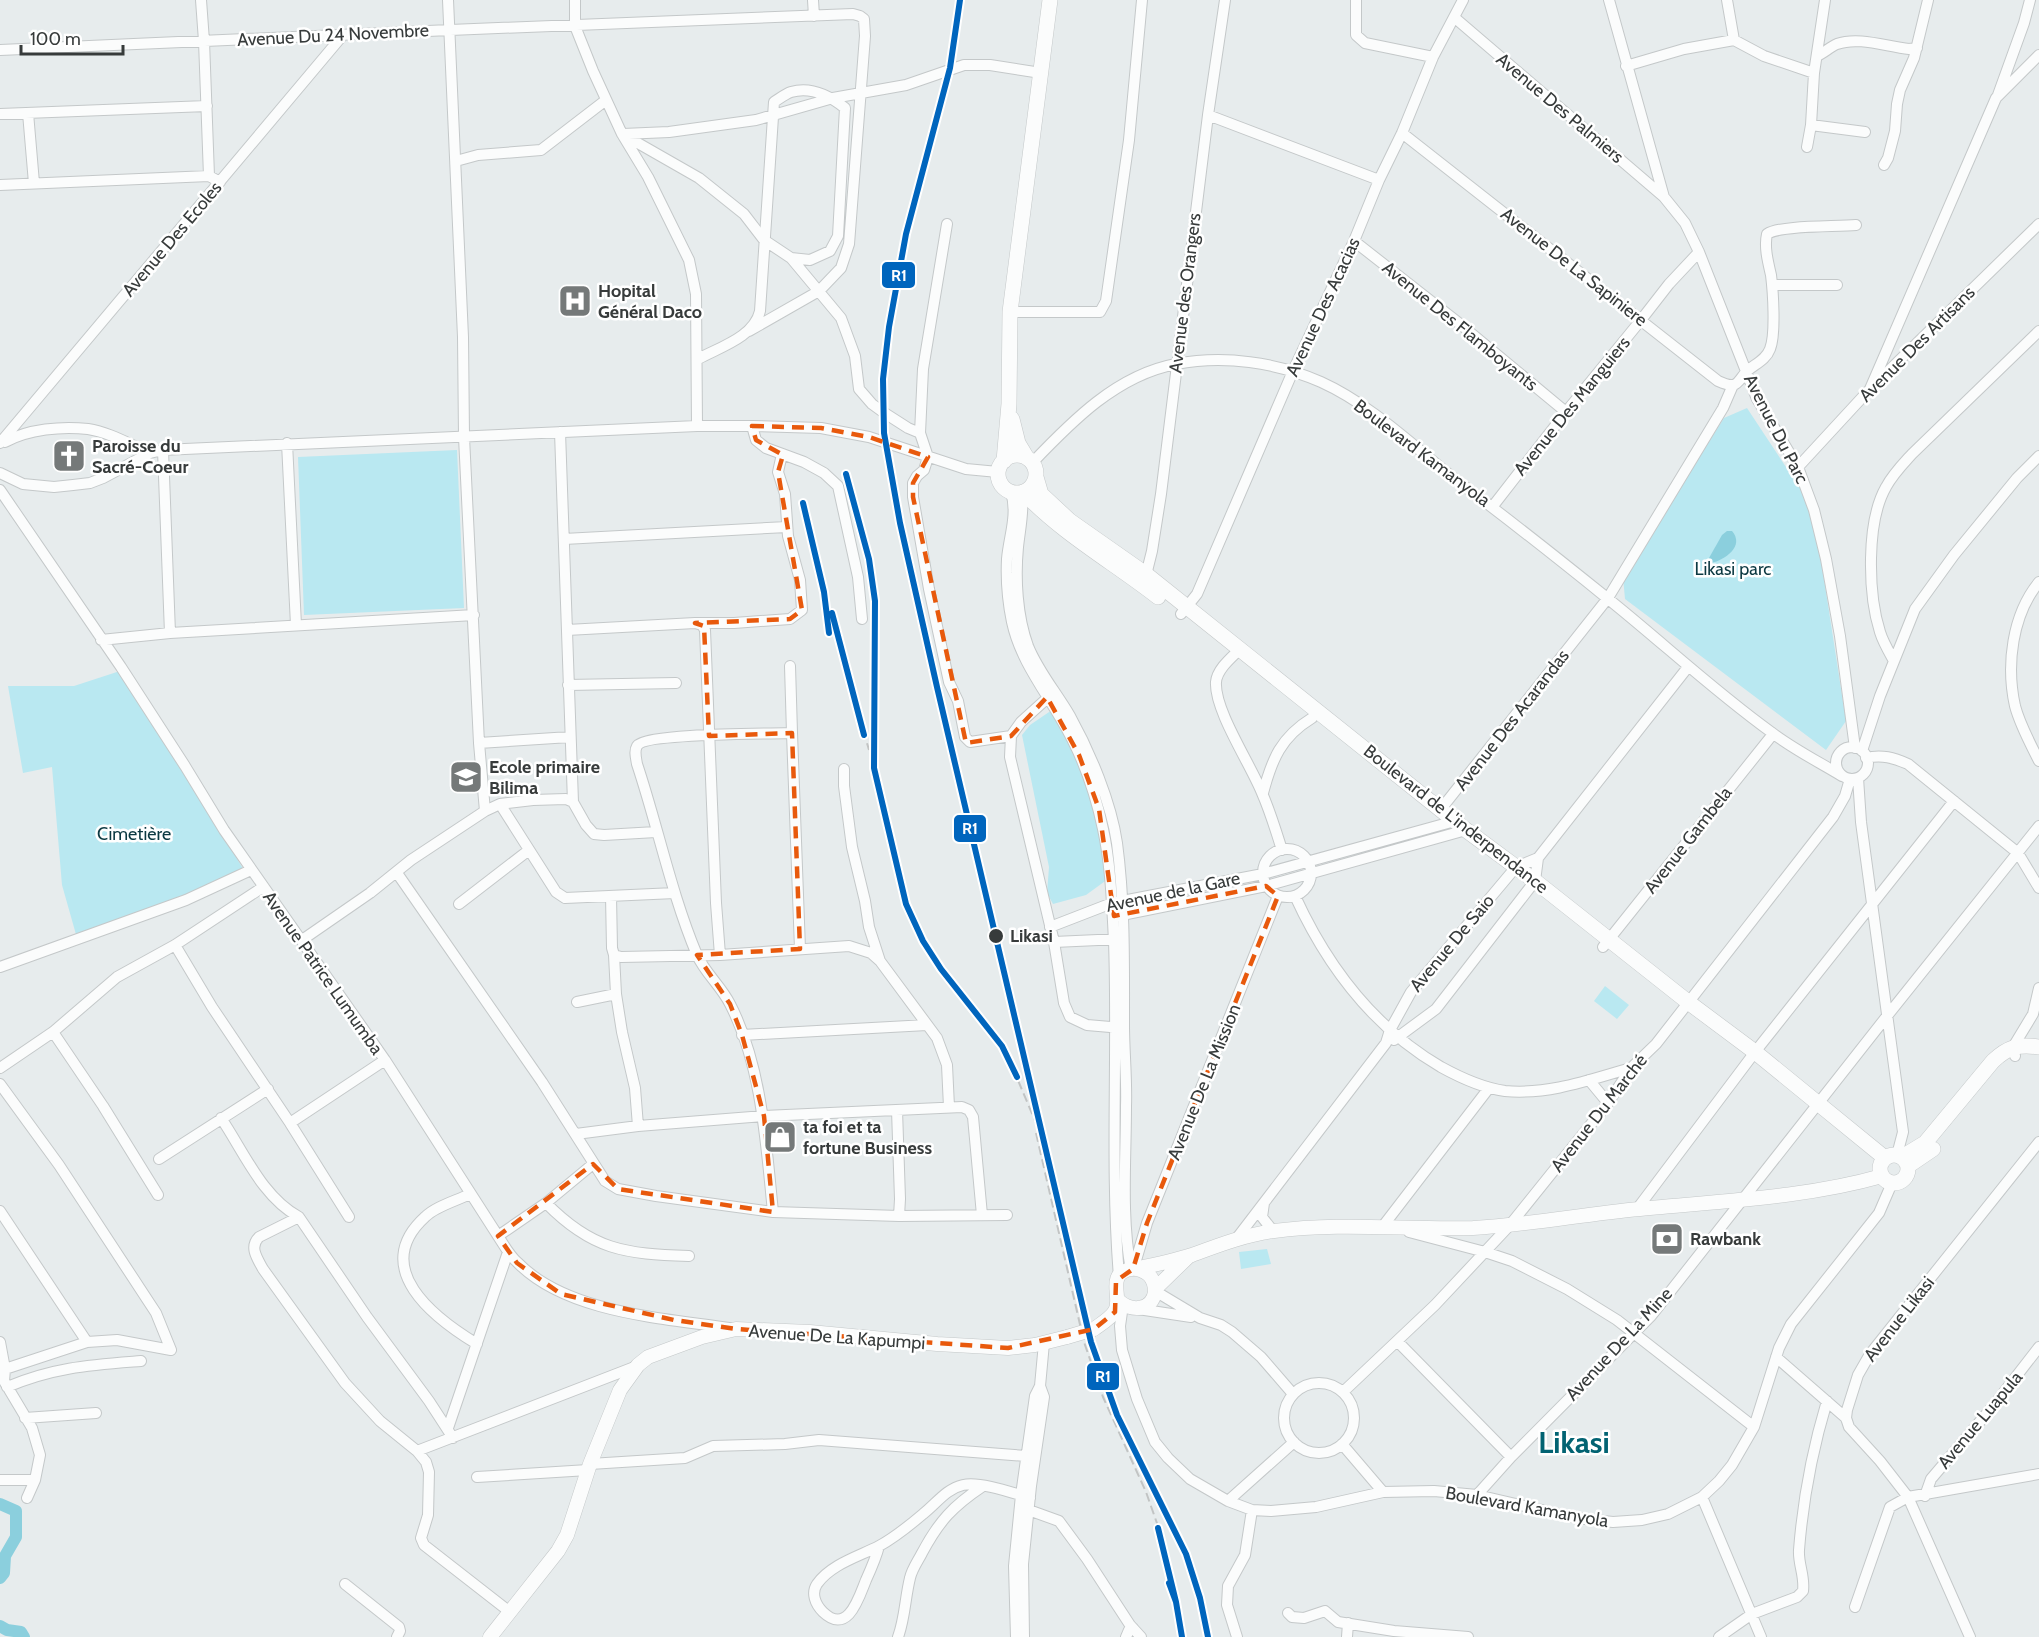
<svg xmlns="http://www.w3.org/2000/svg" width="2039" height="1637" font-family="Cabin,sans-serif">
  <rect width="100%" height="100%" fill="#e7eced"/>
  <path fill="#b9e8f1" d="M1747 408 1813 508 1846 721 1826 750 1625 599 1623 577 1724 418Z
    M457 450 464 608 304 615 298 457Z
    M123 670 245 872 77 938 62 885 52 767 23 773 8 686H74Z
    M1052 710 1074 750 1106 846 1108 879 1086 895 1053 904 1047 893 1049 867 1022 735 1030 725Z
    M1605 986 1629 1005 1617 1019 1594 1001Z
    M1267 1249 1271 1264 1241 1269 1239 1252Z"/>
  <path fill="#8bcfdd" d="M1727 531H1732C1745 546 1725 560 1711 563L1709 558 1722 535Z"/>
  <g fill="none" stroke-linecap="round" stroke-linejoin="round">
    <path stroke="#8bcfdd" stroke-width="12" d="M0 1504 16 1511V1537L5 1556 4 1573 0 1578
      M0 1626 7 1630 21 1632 24 1637"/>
    <g stroke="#c4c8c9" stroke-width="12">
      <path id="minor" d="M201 0 204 41 209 176
        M448 0 463 337 464 437 479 743 485 811
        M575 0V26L593 71 622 134 648 177 689 260 696 294 697 426
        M813 0 814 16
        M1356 0V35L1365 43 1433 57
        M1609 0 1664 197
        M1727 0 1734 40
        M1455 18 1664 197 1685 223 1699 252 1757 399 1798 467 1814 510 1826 559 1840 636 1855 748
        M0 50 450 30 853 14 860 16 864 19 865 36 849 244 841 268 819 291 749 331
        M1817 56C1824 53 1830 47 1837 44 1859 36 1887 47 1909 49L1917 48
        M1626 66 1684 49 1734 40 1764 56 1814 73
        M1998 95 2024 23 2030 0
        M28 113 34 183
        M0 114 207 106
        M1208 115 1379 180
        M1811 125 1865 132
        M1402 133 1718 381C1738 390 1736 383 1747 371 1755 364 1766 360 1770 349 1776 334 1773 291 1771 275 1768 262 1764 247 1767 234 1780 225 1836 227 1856 225
        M622 134 699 178 744 214 764 240 791 258 841 318 855 356 859 389 872 404 883 412 908 428 920 433 928 457 924 470 917 476 913 483V497L929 589 949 682 958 701 965 737 970 742 1011 736
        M623 134 669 132 756 120 833 98 906 85 964 65H990L1041 73
        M1807 147 1811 125 1814 73 1825 0
        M456 161 478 155 541 150 606 100
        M1884 165 1888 158 1895 131 1897 104 1900 90 1914 58 1928 0
        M0 185 209 176 220 182
        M1354 241 1460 324 1566 412
        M1772 285H1837
        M1010 312H1100L1106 301 1129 140 1142 0
        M698 359C720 347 754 337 760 311L774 102C779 99 785 94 791 92 811 86 830 96 845 108L838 236 830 251 810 260 791 258
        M1870 389 1996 98 2039 55
        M752 426 756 440 766 448 804 462 824 473 838 486 858 577 862 619
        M560 432 573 802
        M920 433 923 369 947 224
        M5 442C28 429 62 426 88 429 109 432 131 445 150 453
        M0 443 343 35
        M287 443 296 625
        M163 450 170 633
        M1032 463C1072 421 1117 375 1176 364 1224 355 1276 362 1321 382 1374 406 1418 451 1464 486 1512 522 1560 560 1607 598 1662 642 1714 691 1771 732 1793 749 1819 762 1842 776
        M1798 467 1870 389 2039 224
        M0 473 23 484 54 487 73 485 90 483 103 478 150 453 163 450 697 426H752L821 428 869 437 966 469 998 472
        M0 490 121 667 185 766 224 830 385 1060 498 1236C504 1245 509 1255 517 1262 566 1313 663 1318 729 1328
        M1011 492C1018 515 1009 536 1007 559 1006 579 1008 603 1012 622 1020 659 1043 688 1061 719 1081 752 1095 791 1103 829 1111 866 1112 904 1114 941 1118 1053 1110 1166 1119 1277
        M1022 493C1024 512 1020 528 1018 547 1015 578 1017 616 1028 646 1038 671 1056 692 1070 716 1090 752 1111 802 1117 843 1125 903 1124 964 1124 1025 1124 1052 1127 1079 1126 1106 1126 1161 1121 1216 1131 1270
        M1493 506 1566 412 1641 320 1669 284 1699 252
        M564 539 787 527
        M1145 579 1152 551 1161 494 1208 115 1225 0
        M2039 582C2012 615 2006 665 2015 706 2020 725 2030 743 2039 761
        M1181 614 1197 594 1293 371 1354 241 1379 180 1402 133 1433 57 1463 0
        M695 623H734L790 619 802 610 800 580 788 536 785 494 778 472 782 454
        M567 630 695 623 702 625 705 630 716 903 720 955
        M101 640 170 633 474 615
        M1240 649C1232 657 1217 669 1216 682 1214 710 1251 765 1262 793 1270 811 1276 831 1282 850
        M1894 661C1889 652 1883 642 1880 632 1868 594 1866 522 1886 487 1893 474 1902 465 1912 454L2039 331
        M790 666 792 733
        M568 685 676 683
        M1052 694 1021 722 1011 736 1010 757 1054 942 1064 1003 1070 1017 1087 1025 1122 1028
        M479 743 570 737
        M1836 763a16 16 0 1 1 32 0a16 16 0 1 1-32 0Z
        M1862 751 1880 696 1915 609 1954 555 2017 478 2039 456
        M1866 758C1882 754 1894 758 1908 764L2018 853 2039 888
        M844 769V786L852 847 865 901 869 927 880 961
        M1858 778 1861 822 1903 1132 1897 1155
        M1263 793C1272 759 1281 737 1312 718
        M500 804 556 892 565 898 675 893
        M1441 809 1608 598 1723 408 1733 385
        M1263 873a24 24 0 1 1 48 0a24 24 0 1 1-48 0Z
        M397 873 542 1082 605 1181 618 1189 656 1196 773 1212 899 1216 1007 1215
        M611 896 612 948 614 955 621 957 720 955 849 946 871 953 880 961 937 1038 947 1065 949 1107
        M1295 896C1327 966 1374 1028 1441 1067 1461 1078 1483 1088 1505 1091 1549 1095 1589 1080 1631 1068
        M459 904 529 850
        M1117 916 1266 886 1466 830
        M1050 927 1112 903 1263 874 1455 821
        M302 940 370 893 411 860 485 811 500 804 533 800 566 799 573 802 586 825 594 834 604 835 656 832
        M1054 942 1120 939
        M175 945 212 1007 290 1123 349 1217
        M1603 947 1773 734
        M614 955 616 994 622 1032 635 1088 638 1126
        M0 967 186 900 251 870
        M577 1002 616 994
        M53 1032 103 1106 158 1195
        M742 1035 927 1025
        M1394 1040 1436 1009 1535 881 1538 858
        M2015 1056 2013 1047 2033 1014 2039 988
        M0 1068 53 1032 117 977 175 945 263 887
        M1589 1080 1608 1103
        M0 1084 59 1165 156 1313 171 1350
        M897 1110 900 1199 899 1216
        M221 1118C244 1152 262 1197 299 1217L367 1317 429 1401 453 1438
        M290 1123 385 1060
        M576 1134 638 1126 764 1116 962 1107 969 1110 973 1117 982 1215
        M159 1159 268 1089
        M470 1194C456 1201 436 1206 425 1217 369 1268 434 1318 477 1344
        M546 1203C592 1250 625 1254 689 1256
        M1264 1203 1262 1217 1273 1231
        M1637 1209 1755 1052 1954 801
        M0 1211 87 1342
        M773 1212C766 1144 762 1066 730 1004 721 986 705 973 697 955 671 893 658 827 637 764 636 758 634 751 637 746 645 733 771 734 792 733L800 949
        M299 1217 259 1237C249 1247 257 1258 263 1269L345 1383 380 1421 417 1451 637 1366
        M1388 1227 1383 1226 1489 1088
        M1409 1232 1485 1252 1512 1261 1567 1289 1617 1320 1754 1427
        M498 1236 546 1203 593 1164
        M1237 1238 1386 1043 1390 1030 1411 992 1516 867 1538 858 1688 667
        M1134 1267 1147 1223 1278 896
        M1155 1291 1200 1318 1221 1325 1232 1332 1261 1357 1293 1394
        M1123 1305 1120 1326 1122 1350 1137 1399 1155 1442 1168 1458 1190 1479 1228 1501 1252 1510 1271 1511 1316 1507 1383 1492 1434 1491 1477 1495 1576 1518 1613 1522 1642 1520 1668 1514 1702 1497 1719 1481 1732 1465 1754 1427 1779 1348 1791 1324 1879 1213 1892 1183
        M1138 1309 1191 1317
        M0 1342 5 1369 4 1381 32 1428 40 1455 35 1480 27 1498
        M1398 1342 1511 1457
        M1776 1357 1846 1418
        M5 1369 87 1342 117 1340 171 1350
        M1284 1418a35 35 0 1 1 70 0a35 35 0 1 1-70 0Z
        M7 1387C54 1367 91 1365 141 1361
        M1343 1392 1435 1305 1510 1225 1608 1103 1631 1068 1656 1044 1833 817 1845 796 1850 779
        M25 1418 96 1413
        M448 1428 508 1252
        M1342 1444 1383 1492
        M417 1451 426 1462 429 1472 428 1515 421 1538 424 1545 510 1612
        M590 1464 685 1458 713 1446 785 1444 819 1440 1026 1456
        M477 1477 588 1470
        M0 1480H35
        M1477 1495 1511 1457 1651 1316 1887 1016 2039 826
        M1925 1496 1931 1479 1994 1405 2039 1347
        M1702 1497 1761 1637
        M1228 1501 1294 1442
        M1023 1508 1059 1521 1087 1559 1130 1625 1141 1637
        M879 1546C876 1558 871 1569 866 1580 859 1597 848 1636 823 1612 815 1604 811 1593 817 1584 831 1564 860 1556 879 1546 894 1538 910 1525 923 1514 937 1503 946 1489 963 1485 980 1481 1013 1493 1030 1498
        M345 1584 399 1627 400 1631 397 1637
        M1855 1607 1890 1507 1908 1497 2039 1474
        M1288 1613 1292 1617 1304 1618 1325 1611 1338 1622 1394 1631 1468 1637
        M898 1637C905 1618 905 1598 910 1578 912 1569 918 1561 922 1553 939 1521 953 1506 983 1486
        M1016 1637 1014 1566 1021 1495 1035 1396 1040 1386 1044 1343
        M1024 1637 1023 1564 1031 1486 1044 1397 1040 1386
        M1126 1637 1129 1630 1133 1628
        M1237 1637 1227 1605 1228 1586 1245 1555 1252 1510
        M1347 1637 1348 1623
        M1719 1637 1752 1614 1797 1597 1803 1591C1805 1576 1798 1564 1799 1550 1803 1499 1812 1451 1827 1401
        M1970 1637 1908 1497 1880 1461 1849 1427 1846 1418 1847 1410 1858 1375 1870 1354 2039 1142"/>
    </g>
    <g stroke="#c4c8c9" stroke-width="15">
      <path id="major" d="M1135 1269C1154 1265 1173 1261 1192 1255 1219 1245 1245 1235 1274 1231 1341 1222 1407 1230 1473 1228 1529 1225 1584 1214 1640 1209 1719 1201 1805 1198 1882 1176
        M1155 1289 1188 1257
        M1094 1329C1101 1324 1111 1318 1115 1311 1123 1298 1105 1274 1131 1269 1137 1268 1145 1271 1149 1275 1153 1279 1155 1286 1155 1292 1152 1311 1131 1312 1119 1301
        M490 1637 558 1551 567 1535 590 1464 620 1390 638 1365 648 1357 702 1337 736 1329 810 1332 937 1344 1008 1348 1035 1345 1067 1337"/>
    </g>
    <g stroke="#c4c8c9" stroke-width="16">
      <path id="highway" d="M1012 419 1018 443 1027 458
        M998 474a19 19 0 1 1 38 0a19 19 0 1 1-38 0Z
        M1004 461 1009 404 1010 312 1050 0
        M1036 477 1041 494 1070 521 1147 575 1466 830 1535 881 1688 1002 1755 1052 1885 1158
        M1023 492C1063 534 1113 562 1158 597
        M1880 1169a14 14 0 1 1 28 0a14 14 0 1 1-28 0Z
        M1902 1157 1925 1143 1993 1061C2008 1047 2018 1044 2039 1047
        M1908 1166 1933 1149"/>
    </g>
    <use href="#minor" stroke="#fbfcfc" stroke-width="10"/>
    <use href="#major" stroke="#fbfcfc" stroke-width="14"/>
    <use href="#highway" stroke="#fbfcfc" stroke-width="15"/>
    <path stroke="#c2c4c4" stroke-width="2" stroke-dasharray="9 4.5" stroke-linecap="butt" d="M846 474 869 559 875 601 874 768 906 904 923 941 941 969 1002 1046 1017 1078 1044 1142
      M803 503 824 592 828 622
      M832 613 846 671 869 750
      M1036 1133 1084 1342 1103 1397 1146 1492 1159 1529 1176 1602
      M1174 1596 1182 1637"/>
    <g stroke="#c4c8c9" stroke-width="15" stroke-linecap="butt">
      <path id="major-bridge" d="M1067 1337 1094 1329"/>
    </g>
    <use href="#major-bridge" stroke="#fbfcfc" stroke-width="14"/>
    <g stroke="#fff" stroke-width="10">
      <path id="rail-1" d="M960 0 950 68 906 234 889 327 883 379 884 433 900 523 937 687 1091 1342 1117 1415 1186 1554 1200 1598 1208 1637
        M846 474 869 559 875 601 874 768 906 904 923 941 941 969 1002 1046 1017 1077
        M803 503 824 592 829 633
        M832 613 864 735
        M1158 1528 1176 1602
        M1169 1583 1176 1602 1182 1637"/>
    </g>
    <use href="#rail-1" stroke="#0065bd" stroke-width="6"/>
  </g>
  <path fill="none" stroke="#e8590c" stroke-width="4.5" stroke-dasharray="12 8" stroke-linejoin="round" d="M752 426 821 428 869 437 928 457 913 483V497L966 743 1011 736 1047 697 1079 755 1099 809 1114 916 1266 886 1278 896 1147 1223 1133 1269 1116 1281 1115 1312 1094 1329 1008 1348 736 1329 674 1320 561 1294 517 1263 498 1236 593 1164 618 1189 773 1212 764 1116 742 1035 730 1004 697 955 800 949 792 733 709 736 704 626 695 623 790 619 802 610 778 472 783 455 756 440Z"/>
  <defs>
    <g id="hospital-square" transform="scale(1.725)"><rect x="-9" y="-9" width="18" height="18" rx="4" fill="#757979" stroke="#fff"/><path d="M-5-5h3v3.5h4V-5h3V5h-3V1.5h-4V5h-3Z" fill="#fff"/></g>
    <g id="church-square" transform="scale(1.725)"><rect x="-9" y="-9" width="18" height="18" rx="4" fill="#757979" stroke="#fff"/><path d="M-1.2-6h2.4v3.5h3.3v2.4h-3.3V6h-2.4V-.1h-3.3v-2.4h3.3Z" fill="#fff"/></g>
    <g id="school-square" transform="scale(1.725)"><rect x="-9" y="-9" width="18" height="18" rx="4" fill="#757979" stroke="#fff"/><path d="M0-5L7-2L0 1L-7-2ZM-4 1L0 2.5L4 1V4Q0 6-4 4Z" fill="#fff"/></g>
    <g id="shop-square" transform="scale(1.725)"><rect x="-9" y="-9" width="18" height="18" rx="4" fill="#757979" stroke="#fff"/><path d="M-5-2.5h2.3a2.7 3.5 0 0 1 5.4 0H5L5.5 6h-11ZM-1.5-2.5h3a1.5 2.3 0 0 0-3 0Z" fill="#fff"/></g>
    <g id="bank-square" transform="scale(1.725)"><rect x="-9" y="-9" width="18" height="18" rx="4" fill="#757979" stroke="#fff"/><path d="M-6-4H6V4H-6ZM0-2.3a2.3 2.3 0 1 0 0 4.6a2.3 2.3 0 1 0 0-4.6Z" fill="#fff"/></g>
  </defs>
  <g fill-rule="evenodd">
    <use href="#hospital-square" x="575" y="301"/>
    <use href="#church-square" x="69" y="456"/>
    <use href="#school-square" x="466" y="777"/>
    <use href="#shop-square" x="780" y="1137"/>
    <use href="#bank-square" x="1667" y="1239"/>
  </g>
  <circle fill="#373b3b" stroke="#fff" stroke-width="2" cx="996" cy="936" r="8"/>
  <g text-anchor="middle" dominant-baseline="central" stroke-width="5" stroke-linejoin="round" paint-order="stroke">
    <g font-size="18" fill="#373b3b" stroke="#fff">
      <text transform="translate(333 35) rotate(-3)">Avenue Du 24 Novembre</text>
      <text transform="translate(1560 108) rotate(40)">Avenue Des Palmiers</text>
      <text transform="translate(172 239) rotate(-50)">Avenue Des Ecoles</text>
      <text transform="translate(1574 267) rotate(38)">Avenue De La Sapiniere</text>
      <text transform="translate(1185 293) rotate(-83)">Avenue des Orangers</text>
      <text transform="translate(1323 307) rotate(-65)">Avenue Des Acacias</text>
      <text transform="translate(1460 326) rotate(39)">Avenue Des Flamboyants</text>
      <text transform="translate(1917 344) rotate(-45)">Avenue Des Artisans</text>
      <text transform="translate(1572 406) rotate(-51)">Avenue Des Manguiers</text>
      <text transform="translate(1776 429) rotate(63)">Avenue Du Parc</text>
      <text transform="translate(1422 453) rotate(37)">Boulevard Kamanyola</text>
      <text transform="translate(1512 720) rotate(-52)">Avenue Des Acarandas</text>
      <text transform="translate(1456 819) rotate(38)">Boulevard de L'inderpendance</text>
      <text transform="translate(1688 840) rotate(-52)">Avenue Gambela</text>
      <text transform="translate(1173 892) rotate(-12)">Avenue de la Gare</text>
      <text transform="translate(1452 943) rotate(-50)">Avenue De Saio</text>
      <text transform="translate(323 973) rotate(55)">Avenue Patrice Lumumba</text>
      <text transform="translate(1204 1082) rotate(-68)">Avenue De La Mission</text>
      <text transform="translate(1599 1113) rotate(-52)">Avenue Du Marché</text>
      <text transform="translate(1899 1319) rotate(-52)">Avenue Likasi</text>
      <text transform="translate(837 1337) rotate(4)">Avenue De La Kapumpi</text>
      <text transform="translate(1619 1344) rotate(-47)">Avenue De La Mine</text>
      <text transform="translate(1980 1420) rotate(-50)">Avenue Luapula</text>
      <text transform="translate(1527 1507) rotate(10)">Boulevard Kamanyola</text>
    </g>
    <g font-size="18" font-weight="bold" fill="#373b3b" stroke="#fff" text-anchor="start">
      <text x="598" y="291">Hopital<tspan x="598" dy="21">Général Daco</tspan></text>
      <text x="92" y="446">Paroisse du<tspan x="92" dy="21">Sacré-Coeur</tspan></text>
      <text x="489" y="767">Ecole primaire<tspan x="489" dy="21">Bilima</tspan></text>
      <text x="803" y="1127">ta foi et ta<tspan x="803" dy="21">fortune Business</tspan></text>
      <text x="1690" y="1239">Rawbank</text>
    </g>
    <g font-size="18" fill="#0c3942" stroke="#fff">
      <text x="1733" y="569">Likasi parc</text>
      <text x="134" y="834">Cimetière</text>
    </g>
    <g font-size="18" font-weight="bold" fill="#373b3b" stroke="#fff" text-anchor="start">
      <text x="1010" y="936">Likasi</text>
    </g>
    <g font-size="30" font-weight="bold" fill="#026372" stroke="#fff">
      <text x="1574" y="1442">Likasi</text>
    </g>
  </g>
  <g stroke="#fff" stroke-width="2">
    <rect x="881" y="261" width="35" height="28" rx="6" fill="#0065bd"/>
    <rect x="953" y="814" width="34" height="29" rx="6" fill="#0065bd"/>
    <rect x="1086" y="1362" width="34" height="29" rx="6" fill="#0065bd"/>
  </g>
  <g font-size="16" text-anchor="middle" font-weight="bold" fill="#fff">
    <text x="899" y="281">R1</text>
    <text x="970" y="834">R1</text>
    <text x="1103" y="1382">R1</text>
  </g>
  <path d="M21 45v9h102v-9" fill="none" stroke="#373b3b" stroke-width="3"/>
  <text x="30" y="45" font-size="18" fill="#373b3b" stroke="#ffffff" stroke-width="4.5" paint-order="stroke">100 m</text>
</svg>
